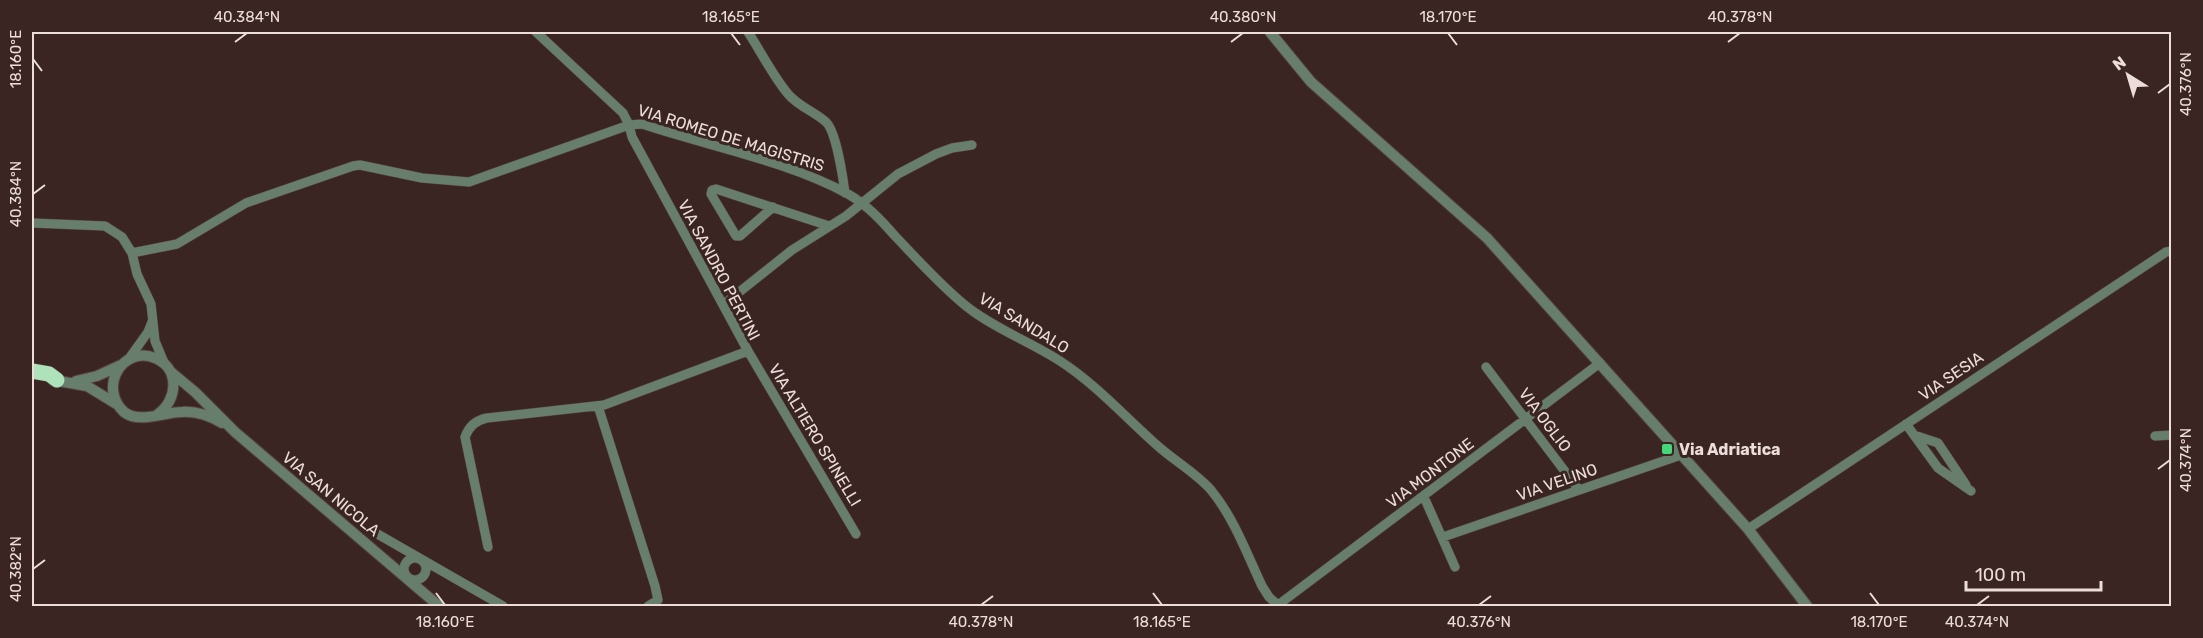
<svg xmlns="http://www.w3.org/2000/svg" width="2203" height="638" font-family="Rubik,sans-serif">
  <rect width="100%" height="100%" fill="#3a2522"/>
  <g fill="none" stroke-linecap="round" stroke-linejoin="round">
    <g stroke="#564240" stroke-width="10">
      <path id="minor" d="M536 32 623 113 629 125 642 124C708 146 788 161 848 194 867 205 881 220 895 236 918 260 940 285 966 306 995 329 1029 341 1060 361 1097 385 1126 418 1159 447 1176 462 1196 473 1211 490 1234 518 1247 554 1262 586L1269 597 1279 606
        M748 32C761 52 773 76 788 94 799 107 814 111 826 122 836 131 843 178 845 193
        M773 207 740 236H736L711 194 712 190 716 189 829 226
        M32 223 105 226 122 237 132 253 137 274 151 304 155 341 165 365
        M132 253 177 244 246 203 353 166 360 165 422 178 469 182 629 125 632 137 748 351 604 405 487 418C476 420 469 426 465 437L488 547
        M723 305 792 250 846 216 898 174 936 154 952 148 972 145
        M748 351 856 534
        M128 360 148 332 152 322
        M1486 367 1579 490
        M598 406 655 586 658 600 648 606
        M1906 424 1938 468 1971 491
        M1914 435 1938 443 1966 485
        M2155 436 2172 435
        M1424 497 1455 567
        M1748 529 2166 252 2172 251
        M374 532 503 606
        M1443 537 1681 455
        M404 569a11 11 0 1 1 22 0a11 11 0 1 1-22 0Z
        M1278 605 1600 363"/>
    </g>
    <g stroke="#564240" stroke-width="12">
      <path id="tertiary" d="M1270 32 1311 82 1487 238 1748 529 1807 606
        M171 372 195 392 235 432 439 606
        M53 380 87 386 118 405
        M76 381 97 376 121 365
        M158 414C178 400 180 368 155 358 122 345 98 388 124 412 139 424 164 412 182 412 196 411 210 416 222 423"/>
    </g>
    <g stroke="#564240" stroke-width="16">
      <path id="trunk" d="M32 371 49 374 57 380"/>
    </g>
    <use href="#minor" stroke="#677e6c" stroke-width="9"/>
    <use href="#tertiary" stroke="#677e6c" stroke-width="10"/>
    <use href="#trunk" stroke="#aee2ba" stroke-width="15"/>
  </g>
  <path fill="none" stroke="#ecdddb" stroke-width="2" d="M731 33 740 45M1448 33 1457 45M235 42 247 33M1231 42 1243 33M1728 42 1740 33M33 59 42 71M2158 93 2170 84M33 194 45 185M2158 469 2170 460M33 569 45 560M436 593 445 605M1153 593 1162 605M1870 593 1879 605M981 605 993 596M1479 605 1491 596M1977 605 1989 596"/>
  <rect fill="#45d77a" stroke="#3a2522" stroke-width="2" x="1661" y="443" width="12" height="12" rx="3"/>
  <g text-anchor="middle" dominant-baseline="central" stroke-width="6" stroke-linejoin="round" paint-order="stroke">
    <g font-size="16" fill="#ecdddb" stroke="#3a2522">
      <text transform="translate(731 138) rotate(17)">VIA ROMEO DE MAGISTRIS</text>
      <text transform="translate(719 270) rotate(62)">VIA SANDRO PERTINI</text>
      <text transform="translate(1024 323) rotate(31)">VIA SANDALO</text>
      <text transform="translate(1951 376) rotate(-34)">VIA SESIA</text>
      <text transform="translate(1545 420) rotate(53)">VIA OGLIO</text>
      <text transform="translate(815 435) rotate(59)">VIA ALTIERO SPINELLI</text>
      <text transform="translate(1430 473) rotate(-37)">VIA MONTONE</text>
      <text transform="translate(1557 482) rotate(-19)">VIA VELINO</text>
      <text transform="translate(331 494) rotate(40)">VIA SAN NICOLA</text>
    </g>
    <g font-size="16" font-weight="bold" fill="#ecdddb" stroke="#3a2522" text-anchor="start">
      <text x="1679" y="449">Via Adriatica</text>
    </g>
  </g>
  <rect width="2203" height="638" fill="none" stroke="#3a2522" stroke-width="66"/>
  <g transform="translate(2128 75) rotate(323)" stroke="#3a2522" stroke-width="4.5" paint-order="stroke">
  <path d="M0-4.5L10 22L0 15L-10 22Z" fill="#ecdddb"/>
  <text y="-9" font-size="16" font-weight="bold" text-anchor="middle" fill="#ecdddb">N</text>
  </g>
  <path d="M1966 581v9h135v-9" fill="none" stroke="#ecdddb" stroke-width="3"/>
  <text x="1975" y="581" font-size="18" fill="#ecdddb" stroke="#3a2522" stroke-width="4.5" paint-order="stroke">100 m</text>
  <rect x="33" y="33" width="2137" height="572" fill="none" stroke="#ecdddb" stroke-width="2"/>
  <g font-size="15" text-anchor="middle" fill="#ecdddb">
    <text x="247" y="22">40.384°N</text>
    <text x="731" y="22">18.165°E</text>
    <text x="1243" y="22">40.380°N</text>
    <text x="1448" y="22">18.170°E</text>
    <text x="1740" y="22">40.378°N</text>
    <text transform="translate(16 59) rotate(-90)" y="5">18.160°E</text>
    <text transform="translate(2186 84) rotate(-90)" y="5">40.376°N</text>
    <text transform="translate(16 194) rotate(-90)" y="5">40.384°N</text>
    <text transform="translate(2186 460) rotate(-90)" y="5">40.374°N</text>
    <text transform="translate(16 569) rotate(-90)" y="5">40.382°N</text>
    <text x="445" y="627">18.160°E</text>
    <text x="981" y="627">40.378°N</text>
    <text x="1162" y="627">18.165°E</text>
    <text x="1479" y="627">40.376°N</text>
    <text x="1879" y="627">18.170°E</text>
    <text x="1977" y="627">40.374°N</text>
  </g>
</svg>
